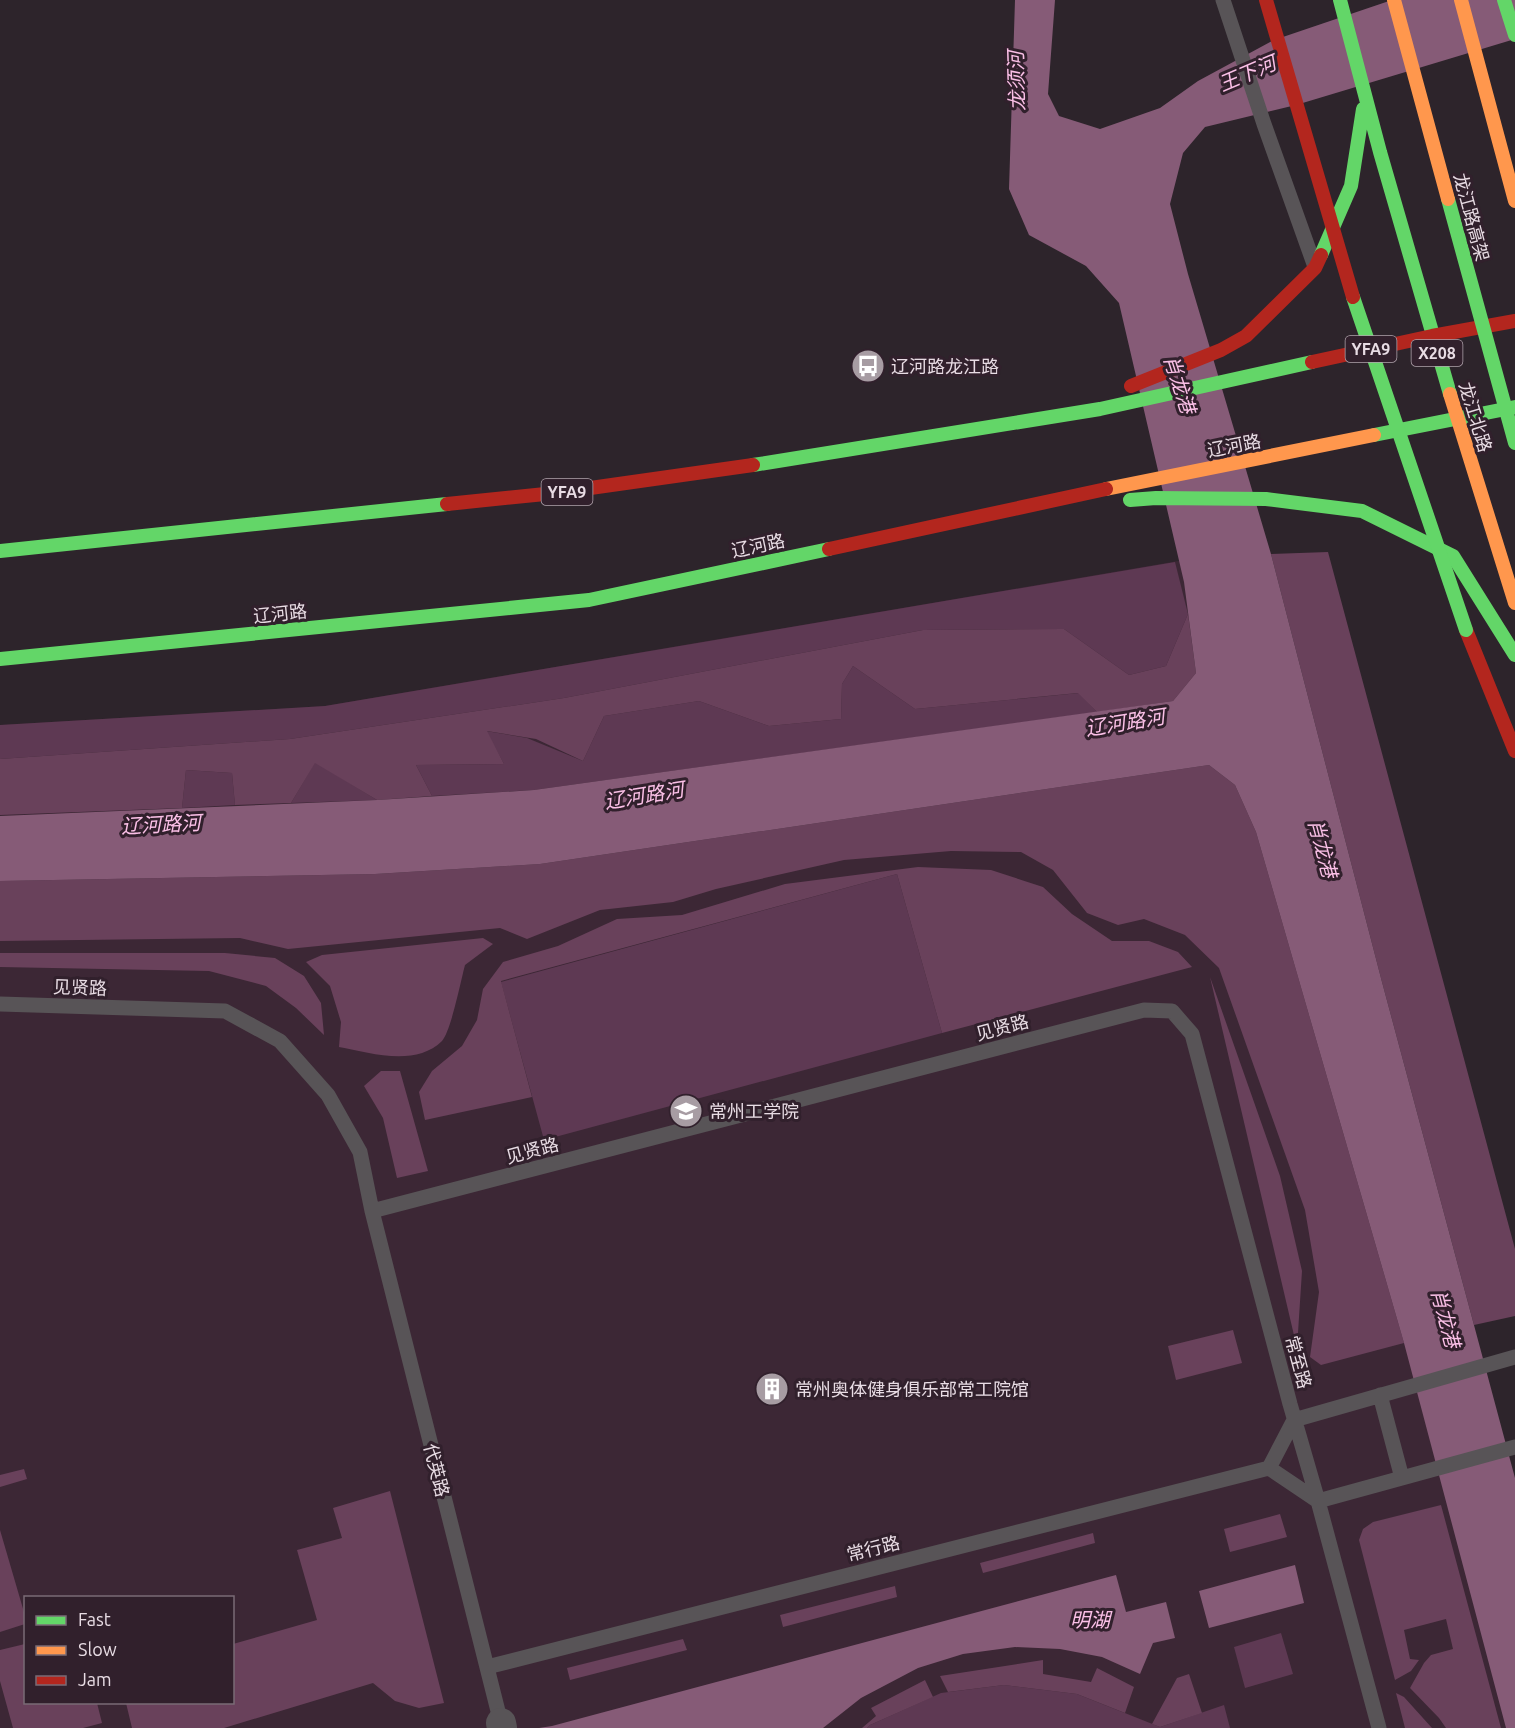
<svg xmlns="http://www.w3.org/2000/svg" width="1515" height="1728" font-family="Ubuntu,'Noto Sans SC',sans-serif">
  <rect width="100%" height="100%" fill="#2d242b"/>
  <path fill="#3c2735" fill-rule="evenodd" d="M1219 554 1515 1728H0V725L325 706ZM26 1598H232V1702H26Z"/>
  <path fill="#5e3953" d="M1175 562 1188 614 1166 666 1129 675 1064 629 923 630 564 698 290 739 0 759V725L325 706Z
    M853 666 915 709 1079 693 1097 712 534 790 432 796 416 765 504 764 486 731 527 738 583 761 604 716 699 701 769 726 841 719 842 684Z
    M315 762 377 800 291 803Z
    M186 770 232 773 235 805 182 808Z
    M897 874 942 1033 544 1140 501 982Z
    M1281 1633 1293 1674 1245 1688 1234 1647Z
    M1004 1685 1077 1694 1160 1727 1224 1705 1230 1728H867L870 1725 941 1693Z"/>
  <path fill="#69415b" d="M1328 552 1515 1249V1316L1474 1325 1382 982 1271 554Z
    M1188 614 1196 673 1173 701 1097 712 1078 693 915 709 853 666 842 684 841 719 769 726 699 701 604 716 583 761 536 739 487 731 504 764 416 765 432 796 377 800 315 763 291 803 235 805 232 773 186 770 182 808 0 815V759L290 739 564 698 923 630 1064 629 1129 675 1166 666Z
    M1209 765 1235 785 1256 832 1404 1343 1321 1365 1310 1357 1319 1292 1305 1210 1219 968 1185 935 1144 919 1118 925 1087 913 1053 870 1021 852 951 851 844 860 716 889 673 902 600 910 527 939 500 928 288 949 240 938 0 941V881L375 874 540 864Z
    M918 867 991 870 1043 887 1072 914 1112 941H1149L1178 952 1192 967 942 1033 897 874 501 981 532 1097 425 1120 419 1092 432 1071 462 1046 477 1020 483 989 503 962 558 946 617 919 682 915 785 884Z
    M483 938 493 944 465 965C461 980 451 1031 442 1041 416 1067 370 1053 339 1047L341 1022 330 986 306 962 322 955Z
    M0 953H225L275 958 304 976 321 1003 324 1035 296 1008 266 986 209 971 0 967Z
    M1210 977 1280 1176 1302 1271 1297 1348Z
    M381 1071H400L428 1171 397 1178 383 1118 364 1086Z
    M1233 1330 1242 1363 1176 1380 1168 1346Z
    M24 1469 27 1479 0 1487V1475Z
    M390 1491 444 1703 419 1708 395 1701 373 1683 224 1728H132L126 1703 232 1702 233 1644 317 1620 297 1550 342 1538 333 1508Z
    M1441 1505 1501 1728H1446L1439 1718 1410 1688 1424 1663 1431 1655 1453 1649 1446 1619 1404 1630 1410 1659 1419 1660 1411 1671 1395 1680 1359 1540 1363 1529 1373 1522Z
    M1280 1514 1287 1537 1230 1552 1224 1529Z
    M0 1530 26 1619 25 1624 0 1632Z
    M1093 1533 1095 1543 983 1573 980 1563Z
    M895 1586 897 1597 783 1627 780 1615Z
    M683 1639 687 1650 570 1680 567 1668Z
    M25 1644 26 1702 97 1703 102 1723 83 1728H13L0 1681V1650Z
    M1043 1660V1674L1091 1682 1097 1668 1134 1687 1125 1713 1077 1694 1004 1685 948 1692 940 1676Z
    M1189 1674 1202 1713 1160 1727 1152 1724 1177 1678Z
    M925 1680 933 1697 870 1725 867 1728H862L876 1716 871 1708Z
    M1396 1693 1404 1697 1432 1728H1405Z"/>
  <path fill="#865b77" d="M1015 0H1055L1048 94 1059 116 1100 129 1160 108 1198 81 1274 40 1392 0H1515V39L1296 105 1205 127 1183 153 1170 204 1188 274 1271 554 1382 982 1515 1478V1728H1506L1404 1343 1256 832 1235 785 1209 765 540 864 375 874 0 881V816L377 800 534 790 1173 701 1196 673 1184 582 1119 303 1086 266 1029 235 1009 189Z
    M1295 1565 1304 1603 1209 1628 1199 1591Z
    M1116 1575 1126 1612 1166 1602 1175 1638 1153 1643 1140 1674 1102 1657 1060 1649 1015 1647 963 1654 918 1668 861 1698 823 1728H539L552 1726Z"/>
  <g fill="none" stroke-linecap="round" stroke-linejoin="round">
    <path stroke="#585457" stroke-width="15" d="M1223 0 1264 124 1314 264
      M0 1004 225 1011 280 1041 328 1095 360 1152 372 1211 501 1723
      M372 1211 1144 1010 1172 1011 1192 1034 1290 1404 1318 1501 1379 1728
      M1380 1395 1402 1478
      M1269 1468 1294 1420 1515 1357
      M1269 1468 1318 1501 1515 1447
      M487 1667 1269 1468"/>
    <path stroke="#585457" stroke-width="30" d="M501 1723 502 1728"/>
    <path stroke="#63d668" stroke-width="14" d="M1340 0 1380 152 1450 394
      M1504 0 1515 35
      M1321 255 1351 186 1363 109
      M1374 435 1515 407
      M753 465 1100 409 1312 362
      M1130 500 1156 498 1266 499 1362 511 1453 556 1515 655
      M0 551 447 504
      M0 659 589 600 829 549"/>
    <path stroke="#ff974d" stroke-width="14" d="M1461 0 1515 201
      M1450 394 1515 603
      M1106 489 1374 435"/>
    <path stroke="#b3261e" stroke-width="14" d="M1312 362 1432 336 1515 321
      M1131 386 1221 350 1246 336 1315 268 1321 255
      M447 504 555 493 753 465
      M829 549 1106 489
      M1466 630 1515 751"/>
    <path stroke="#63d668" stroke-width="14" d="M1448 199 1515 443
      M1353 297 1466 630"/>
    <path stroke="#ff974d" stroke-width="14" d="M1394 0 1448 199"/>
    <path stroke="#b3261e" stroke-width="14" d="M1266 0 1353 297"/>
  </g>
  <defs>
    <g id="bus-disc" transform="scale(1.725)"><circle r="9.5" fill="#a79ca3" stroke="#31202c"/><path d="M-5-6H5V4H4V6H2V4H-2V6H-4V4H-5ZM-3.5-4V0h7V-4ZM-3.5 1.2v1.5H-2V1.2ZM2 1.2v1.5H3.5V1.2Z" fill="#fff"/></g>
    <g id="university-disc" transform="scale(1.725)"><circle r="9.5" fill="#a79ca3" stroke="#31202c"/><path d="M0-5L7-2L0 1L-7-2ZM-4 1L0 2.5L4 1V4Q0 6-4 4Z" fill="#fff"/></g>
    <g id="building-disc" transform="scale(1.725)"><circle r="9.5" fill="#a79ca3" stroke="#31202c"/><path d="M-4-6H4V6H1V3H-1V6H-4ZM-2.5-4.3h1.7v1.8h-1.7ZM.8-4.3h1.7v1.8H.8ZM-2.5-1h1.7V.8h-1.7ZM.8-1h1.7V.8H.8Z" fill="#fff"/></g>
  </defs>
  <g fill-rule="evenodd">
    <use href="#bus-disc" x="868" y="366"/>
    <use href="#university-disc" x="686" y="1111"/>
    <use href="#building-disc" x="772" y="1389"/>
  </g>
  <g text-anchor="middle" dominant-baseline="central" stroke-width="6" stroke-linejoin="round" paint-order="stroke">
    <g fill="#31202c" stroke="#b1a4ad" stroke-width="1.5">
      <rect x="1345.5" y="336" width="51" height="26" rx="4.5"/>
      <rect x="1411.5" y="340" width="51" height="26" rx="4.5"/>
      <rect x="541.5" y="479" width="51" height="26" rx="4.5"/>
    </g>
    <g font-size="16" font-weight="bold" fill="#e8dce4">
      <text x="1371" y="349">YFA9</text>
      <text x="1437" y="353">X208</text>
      <text x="567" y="492">YFA9</text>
    </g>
    <g font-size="18" fill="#e8dce4" stroke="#31202c">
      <text transform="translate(1472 217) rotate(75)">龙江路高架</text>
      <text transform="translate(1476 417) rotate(73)">龙江北路</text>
      <text transform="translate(1234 445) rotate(-11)">辽河路</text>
      <text transform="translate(758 545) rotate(-12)">辽河路</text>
      <text transform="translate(280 613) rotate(-6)">辽河路</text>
      <text transform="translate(80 987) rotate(2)">见贤路</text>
      <text transform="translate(1002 1027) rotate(-15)">见贤路</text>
      <text transform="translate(532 1150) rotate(-15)">见贤路</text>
      <text transform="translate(1299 1362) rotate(75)">常至路</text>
      <text transform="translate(437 1470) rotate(76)">代英路</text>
      <text transform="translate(873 1548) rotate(-14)">常行路</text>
    </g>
    <g font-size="18" fill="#e8dce4" stroke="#31202c" text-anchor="start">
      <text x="891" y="366">辽河路龙江路</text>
      <text x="709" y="1111">常州工学院</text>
      <text x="795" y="1389">常州奥体健身俱乐部常工院馆</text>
    </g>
    <g font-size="20" font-style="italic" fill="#fbc0e7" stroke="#31202c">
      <text transform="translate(1247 73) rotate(-23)">王下河</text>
      <text transform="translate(1016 81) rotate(-92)">龙须河</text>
      <text transform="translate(1180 384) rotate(72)">肖龙港</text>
      <text transform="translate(1125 722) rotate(-9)">辽河路河</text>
      <text transform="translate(644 795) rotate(-9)">辽河路河</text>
      <text transform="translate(161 824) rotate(-3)">辽河路河</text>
      <text transform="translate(1323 848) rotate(75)">肖龙港</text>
      <text transform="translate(1446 1318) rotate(75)">肖龙港</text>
      <text x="1090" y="1619">明湖</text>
    </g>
  </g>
  <rect x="24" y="1596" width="210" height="108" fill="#31202c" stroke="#7a6b76" stroke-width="1.5"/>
  <rect x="36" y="1616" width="30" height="9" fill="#63d668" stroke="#7a6b76" stroke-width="1.5"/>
  <text x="78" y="1626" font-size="18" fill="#e8dce4">Fast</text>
  <rect x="36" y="1646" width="30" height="9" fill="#ff974d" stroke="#7a6b76" stroke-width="1.5"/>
  <text x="78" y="1656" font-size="18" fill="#e8dce4">Slow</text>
  <rect x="36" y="1676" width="30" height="9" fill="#b3261e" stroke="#7a6b76" stroke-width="1.5"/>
  <text x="78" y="1686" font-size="18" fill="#e8dce4">Jam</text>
</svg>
